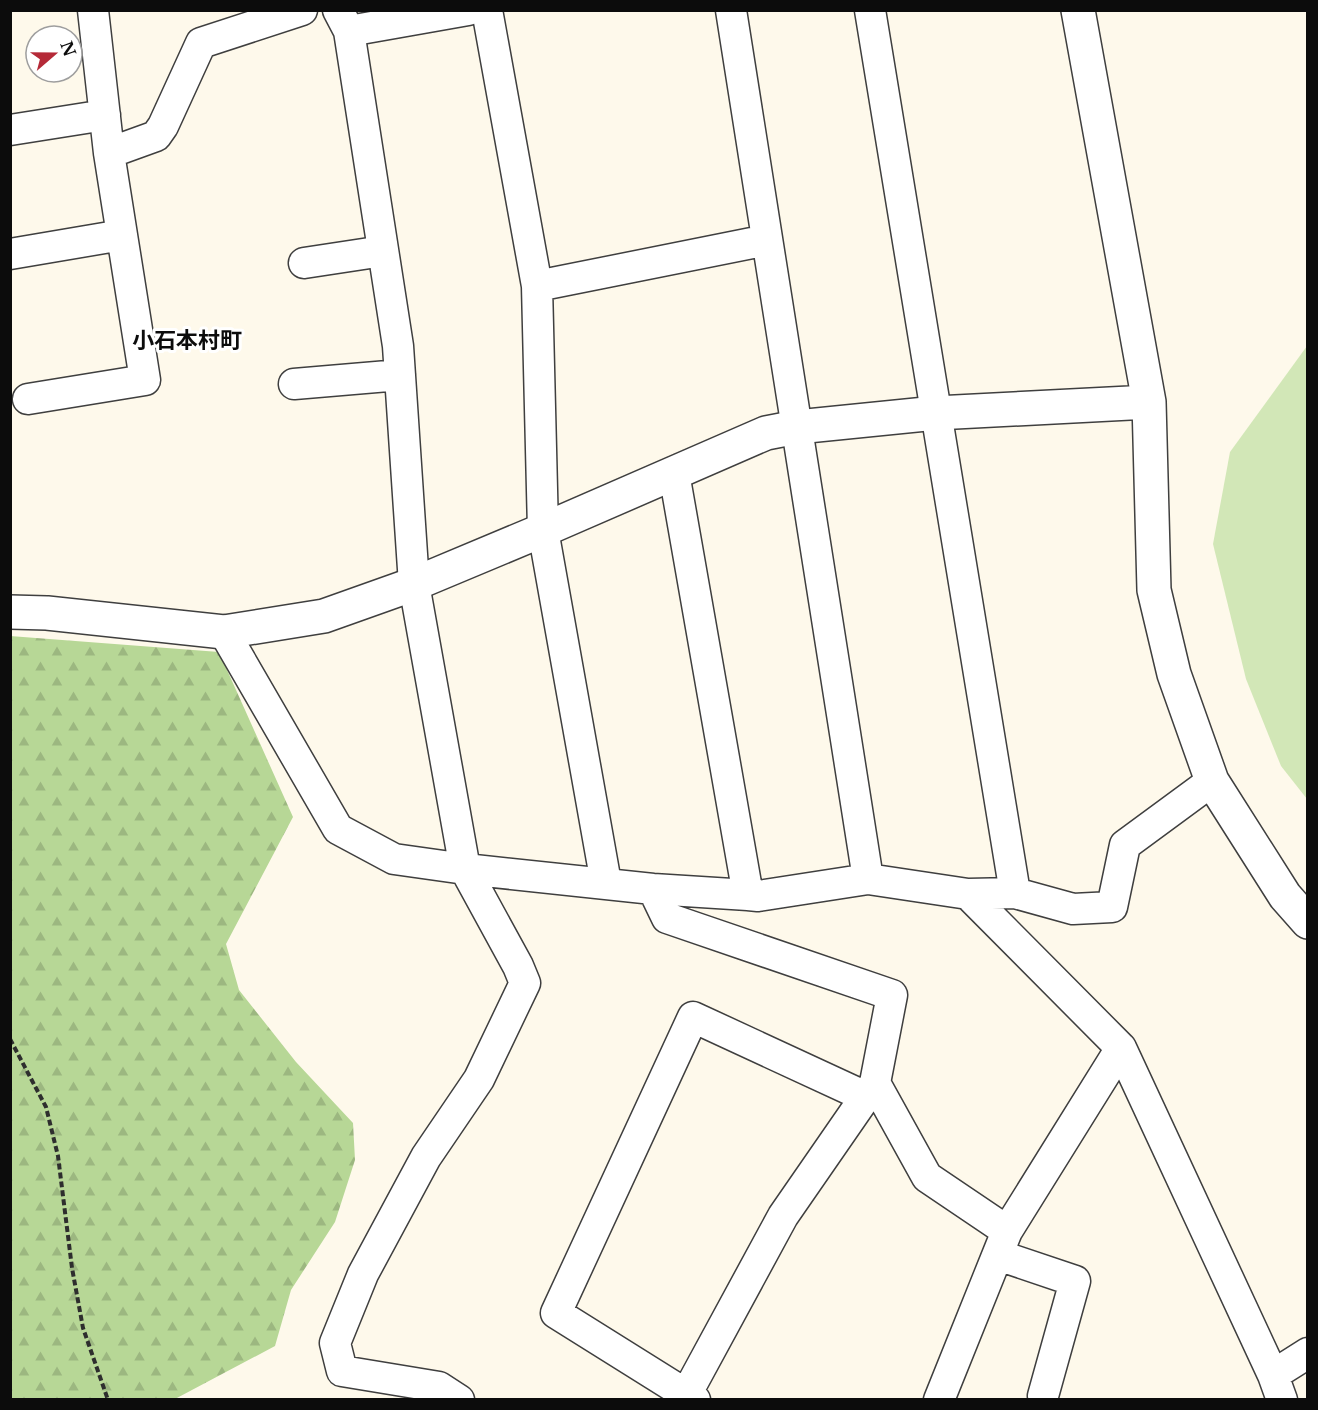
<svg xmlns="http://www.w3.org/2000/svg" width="1318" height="1410" font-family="'Libre Baskerville','Noto Sans JP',serif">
  <defs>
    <pattern id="forest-firs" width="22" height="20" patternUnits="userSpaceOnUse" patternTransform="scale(1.5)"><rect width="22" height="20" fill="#b7d796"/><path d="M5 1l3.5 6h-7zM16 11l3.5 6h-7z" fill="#9cb780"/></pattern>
  </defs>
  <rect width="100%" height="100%" fill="#fef9eb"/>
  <path fill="url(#forest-firs)" d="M10 636 219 652 293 817 226 944 239 990 296 1062 353 1123 355 1160 335 1222 291 1290 275 1346 175 1399H11Z"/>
  <path fill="#d2e7b7" d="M1307 346 1308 799H1307L1281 766 1246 679 1213 544 1230 452Z"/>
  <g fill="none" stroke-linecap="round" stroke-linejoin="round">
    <g stroke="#3f3f3f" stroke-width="33">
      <path id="minor" d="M338 10 349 31 398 346 414 584 465 869 518 966 525 983 479 1079 426 1157 363 1274 335 1343 342 1371 439 1387 459 1400
        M487 10 537 286 543 530 606 883
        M731 10 868 879
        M870 10 1015 893
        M349 31 468 10
        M10 130 105 115
        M109 153 156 136 163 126 201 43 302 10
        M10 254 122 235 109 153 93 10
        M304 263 383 251
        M537 286 767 240
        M294 384 400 375
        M28 399 145 380 122 235
        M674 473 748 895
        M224 632 338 829 394 859 465 869 653 889 748 895 758 896 868 879 968 894 1015 893 1073 909 1112 907 1125 845 1212 781
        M653 889 667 918 892 995 875 1083 783 1216 687 1393
        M968 894 1121 1048 1273 1375 1282 1400
        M875 1083 927 1177 1007 1231
        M998 1255 1075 1281 1043 1396
        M1273 1375 1308 1353
        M695 1400 556 1313 693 1017 866 1097
        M939 1400 1007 1231 1121 1048"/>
    </g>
    <g stroke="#3f3f3f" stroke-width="36">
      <path id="tertiary" d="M1078 10 1149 402 1154 590 1174 674 1212 781 1285 896 1308 922
        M10 612 47 613 224 632 324 616 414 584 543 530 766 433 797 427 936 413 1149 402"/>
    </g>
    <path stroke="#2e2e2e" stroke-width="4" stroke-dasharray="6 3" stroke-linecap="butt" d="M10 1039 46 1107 58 1156 72 1268 83 1328 108 1400"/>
    <use href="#minor" stroke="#fff" stroke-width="30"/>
    <use href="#tertiary" stroke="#fff" stroke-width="33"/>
  </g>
  <g text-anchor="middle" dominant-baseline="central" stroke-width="6" stroke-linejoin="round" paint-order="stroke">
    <g font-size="22" font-weight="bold" fill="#0c0c0c" stroke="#fff">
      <text x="187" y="340">小石本村町</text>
    </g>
  </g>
  <rect width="1318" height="1410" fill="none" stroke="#0c0c0c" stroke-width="24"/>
  <g transform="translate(54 54) rotate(70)"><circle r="28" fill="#ffffff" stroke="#9e9e9e" stroke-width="1.5"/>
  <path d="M0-4.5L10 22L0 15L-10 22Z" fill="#b52a38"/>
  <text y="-9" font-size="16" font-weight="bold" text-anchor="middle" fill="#0c0c0c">N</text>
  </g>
</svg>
